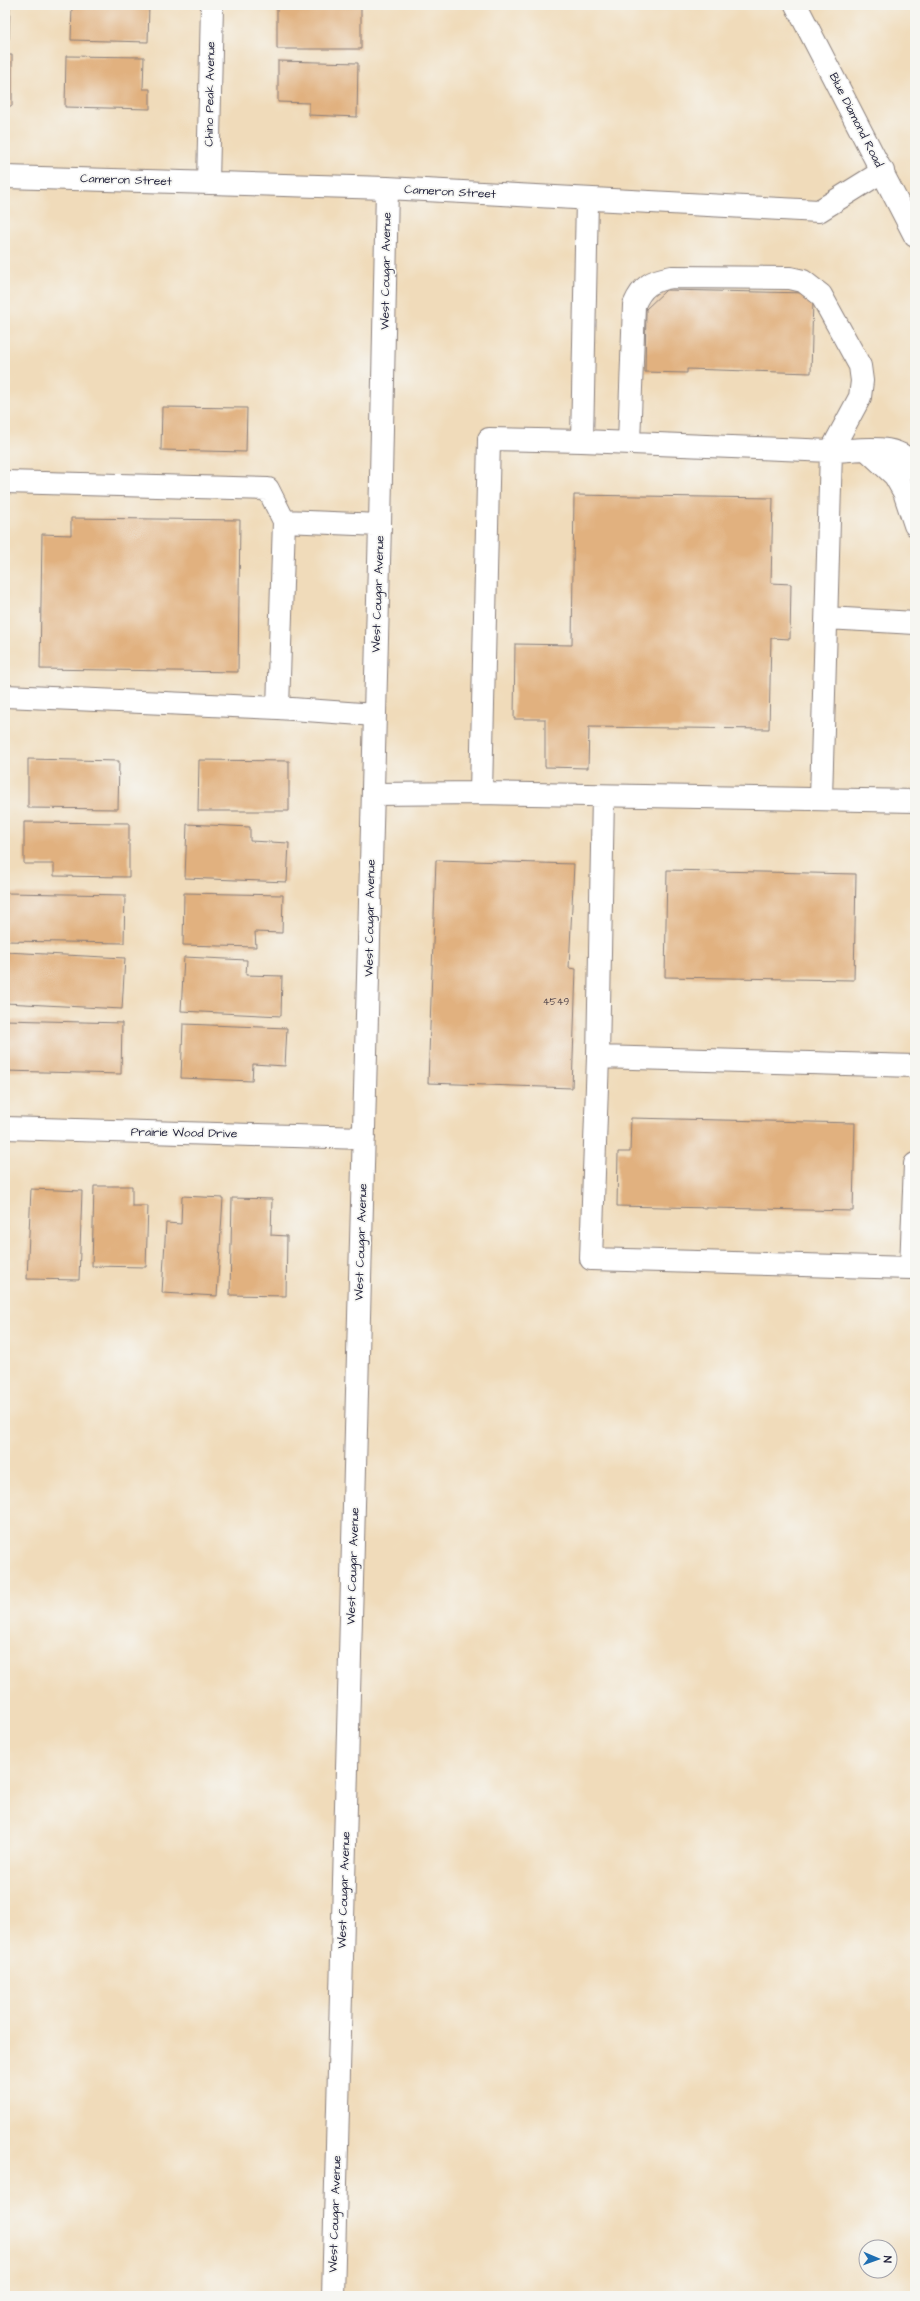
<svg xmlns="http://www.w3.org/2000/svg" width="920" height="2301" font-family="'Architects Daughter',sans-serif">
  <rect width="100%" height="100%" fill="#f6f6f2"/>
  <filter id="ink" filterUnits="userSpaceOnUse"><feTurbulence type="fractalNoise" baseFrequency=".025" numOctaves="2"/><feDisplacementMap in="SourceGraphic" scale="8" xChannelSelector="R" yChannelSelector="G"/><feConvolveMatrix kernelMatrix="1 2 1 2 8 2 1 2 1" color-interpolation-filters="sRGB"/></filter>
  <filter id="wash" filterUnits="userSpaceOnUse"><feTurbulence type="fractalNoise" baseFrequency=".012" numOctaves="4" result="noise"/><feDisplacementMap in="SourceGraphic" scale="16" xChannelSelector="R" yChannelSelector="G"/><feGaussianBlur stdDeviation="0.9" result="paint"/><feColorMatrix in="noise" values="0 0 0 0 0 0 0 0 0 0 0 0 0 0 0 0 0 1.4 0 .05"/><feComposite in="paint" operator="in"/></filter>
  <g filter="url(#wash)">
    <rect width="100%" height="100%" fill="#f0dbba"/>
    <g id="blocks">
      <path fill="#e1b17f" d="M5 5H10L9 39H5Z
        M72 5H149L148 42 71 40Z
        M277 5H361V49H277Z
        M5 55H12V106H5Z
        M66 56 144 57 143 89H150V109L65 107Z
        M278 61 358 63 357 117 309 115V103L278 102Z
        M666 290 808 293 813 299 811 373 687 369V373L645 372 646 309Z
        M162 407 247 408 246 452 161 450Z
        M574 495 773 498 771 583 791 584 790 639 771 638 769 729 589 727 588 768 545 767V719H514L515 644 572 645Z
        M71 518 240 520 238 672 40 669 42 534 71 535Z
        M28 759 119 761 118 809 28 808Z
        M199 760 289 761V811H198Z
        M24 822 129 823V877L54 876V864H24Z
        M187 824 250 827V841L289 843 287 882 185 878Z
        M436 860 574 864 569 968 576 969 572 1088 428 1083Z
        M667 870 856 874 854 980 665 977Z
        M6 893 125 895 124 943 5 941Z
        M184 893 283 895 282 933 255 932 256 947 183 945Z
        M5 952 125 958 122 1009 5 1003Z
        M184 957 247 960 246 975 282 976 281 1016 181 1011Z
        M5 1020 122 1023 121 1074 5 1071Z
        M183 1024 287 1028 285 1066 253 1064 252 1081 181 1078Z
        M631 1118 855 1123 853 1211 617 1206 618 1152H630Z
        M94 1186H132V1206H148L146 1267 92 1266Z
        M31 1189 82 1191 79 1280 27 1279Z
        M182 1196 223 1198 217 1296 162 1293 166 1223 181 1224Z
        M232 1198 272 1199 271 1235 287 1236 286 1296 230 1295Z
        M5 1226H7L6 1264H5Z"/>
    </g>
  </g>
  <g filter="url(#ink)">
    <use href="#blocks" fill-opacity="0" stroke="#897e7a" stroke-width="1"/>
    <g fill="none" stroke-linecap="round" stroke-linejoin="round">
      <g stroke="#897e7a" stroke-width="24">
        <path id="minor" d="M5 177 387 188 819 211 883 171
          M208 183 212 5
          M587 200 582 441 831 451 821 798
          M582 441 489 439 481 793 915 801
          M629 443 634 305C642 286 652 280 672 277L790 278 803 281 821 295 860 366 862 381 860 397 831 451C858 451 901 440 915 469
          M867 450 895 476 904 492 915 525
          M5 482 268 489 284 521 380 525
          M827 618 915 623
          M5 696 278 708 375 715
          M278 708 284 521
          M373 794 481 793
          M603 796 598 1057 915 1066
          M598 1057 591 1259 911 1268 915 1164
          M5 1128 364 1138
          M333 2296 380 525 387 188"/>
      </g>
      <g stroke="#897e7a" stroke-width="24">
        <path id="highway" d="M796 5 915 236"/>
      </g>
      <use href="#minor" stroke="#fff" stroke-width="22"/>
      <use href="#highway" stroke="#fff" stroke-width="22"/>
    </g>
  </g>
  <g text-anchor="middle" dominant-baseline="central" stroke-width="3.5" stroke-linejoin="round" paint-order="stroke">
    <g font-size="10" fill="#52464c">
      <text x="556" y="1002">4549</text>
    </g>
    <g font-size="12" fill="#22223b" stroke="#f6f6f2">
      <text transform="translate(210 94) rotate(-89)">Chino Peak Avenue</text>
      <text transform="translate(856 120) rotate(63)">Blue Diamond Road</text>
      <text transform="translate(126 180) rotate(2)">Cameron Street</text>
      <text transform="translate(450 192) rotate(3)">Cameron Street</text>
      <text transform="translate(386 271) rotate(-89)">West Cougar Avenue</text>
      <text transform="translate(378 594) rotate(-88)">West Cougar Avenue</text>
      <text transform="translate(370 918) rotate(-89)">West Cougar Avenue</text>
      <text transform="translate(184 1133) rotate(1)">Prairie Wood Drive</text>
      <text transform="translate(361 1242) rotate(-88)">West Cougar Avenue</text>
      <text transform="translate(353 1566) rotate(-88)">West Cougar Avenue</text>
      <text transform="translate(344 1890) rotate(-88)">West Cougar Avenue</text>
      <text transform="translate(335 2214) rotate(-88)">West Cougar Avenue</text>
    </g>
  </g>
  <rect width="920" height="2301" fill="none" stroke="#f6f6f2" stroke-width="20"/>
  <g transform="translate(878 2259) rotate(92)"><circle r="19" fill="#f6f6f2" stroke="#a1a1a9"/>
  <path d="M0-3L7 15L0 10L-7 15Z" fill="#1f6fb2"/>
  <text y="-6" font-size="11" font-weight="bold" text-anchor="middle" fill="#22223b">N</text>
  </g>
</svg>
